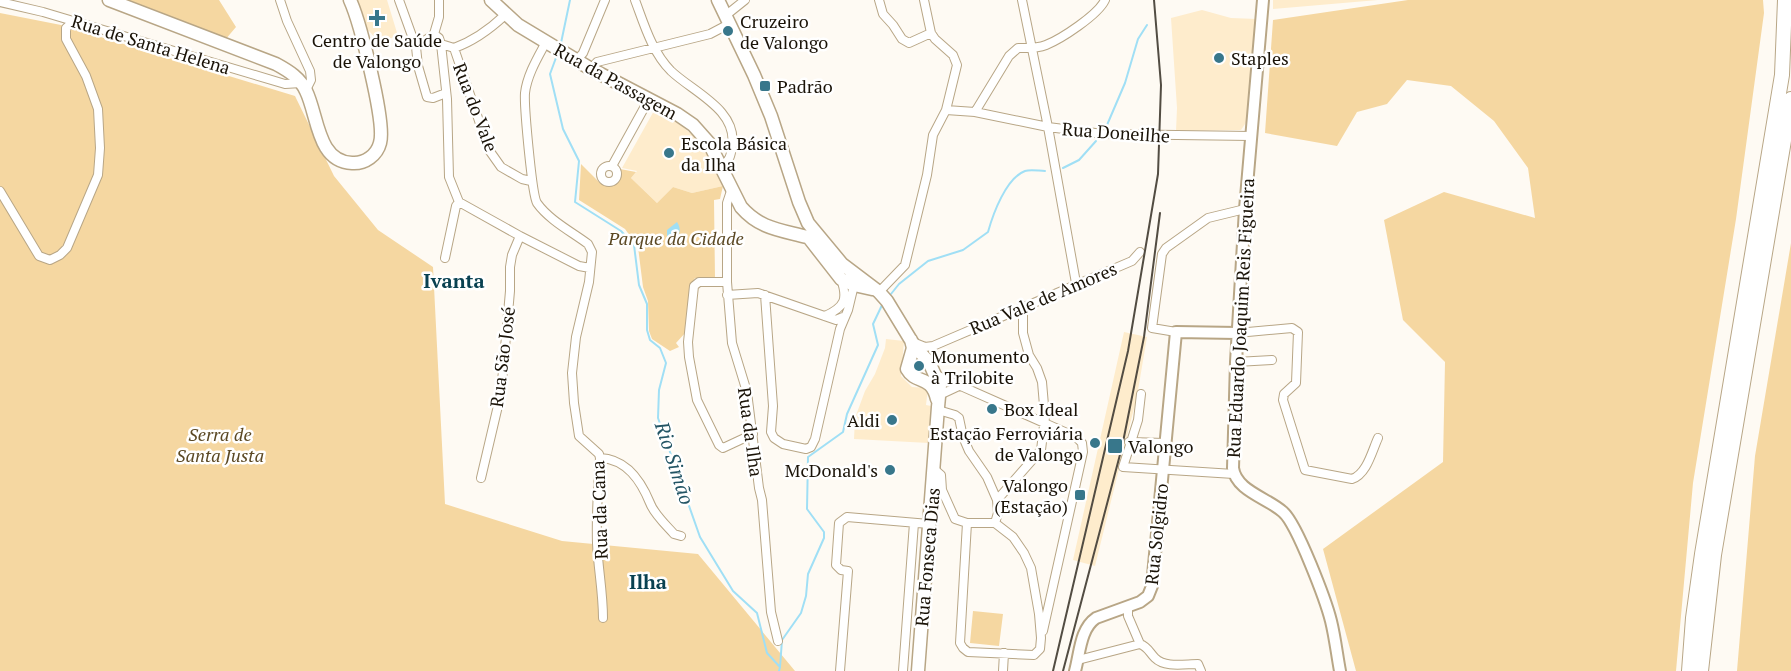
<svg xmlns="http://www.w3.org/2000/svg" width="1791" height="671" font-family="'PT Serif',serif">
  <rect width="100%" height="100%" fill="#fefaf3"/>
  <path fill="#feeccc" d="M356 0H387L398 36 379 42 369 31 366 32Z
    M1273 0H1378L1273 9Z
    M1202 10 1231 18 1257 19 1247 121 1241 130 1176 131 1177 108 1171 18Z
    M655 109 682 126 700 142 722 181 723 186 692 193 673 187 657 203 631 178 637 171 622 168Z
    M1124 332 1147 337 1137 396 1095 566 1073 560Z
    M886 339 904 341 901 376 912 387 928 388 926 405 931 406 929 443 854 439 855 418 865 391 875 374 885 348Z"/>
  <path fill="#f5d7a1" d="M120 0H219L236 27 225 40Z
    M1408 0H1763L1764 13 1736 219 1693 483 1676 671H1356L1323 549 1443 462 1445 362 1403 320 1384 220 1444 192 1535 218 1528 168 1494 121 1451 86 1407 80 1387 104 1357 112 1337 146 1265 133 1273 20Z
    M0 13 61 25 295 96 334 176 378 230 433 267 445 504 562 541 698 554 795 671H0Z
    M581 164 600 183 609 187C618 185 622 179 620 169L636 172 631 178 657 203 673 187 692 193 723 186 720 199 714 200 715 278H695L691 284 686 332 676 343 679 347 670 351 652 339 649 331 648 301 643 287 638 247 625 229 579 200Z
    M1791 243V671H1737L1755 456Z
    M973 611 1003 614 999 646 970 643Z"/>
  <path fill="#a0dff5" d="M677 222C682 229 680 238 671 239L667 236V230Z"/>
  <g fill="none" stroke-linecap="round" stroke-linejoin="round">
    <path stroke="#a0dff5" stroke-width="2" d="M561 43 570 0
      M557 55 550 74 563 129 579 161 575 202 621 231 634 245 639 285 647 304V330L650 340 660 348 666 363 659 390 658 418 700 537 733 591 757 613 767 653 780 667 779 671
      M1107 125 1125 83 1138 39 1147 25
      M1063 168 1079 160 1096 141
      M891 294 899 284 928 261 963 250 988 232C993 214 1006 178 1025 171 1031 169 1039 171 1045 171
      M780 667 782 640 801 613 806 596 808 574 824 538V532L807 509 808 457 843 432 847 414 878 345 873 324 883 303"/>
    <g stroke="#b8a686" stroke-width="10">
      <path id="street" d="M280 0 287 21 310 71 311 80 306 90
        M399 0 416 47 418 66 427 97 433 98 446 93
        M635 0C644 24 652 52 671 71 693 92 738 110 732 146 731 155 730 161 721 166
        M879 0 883 14 893 25 902 39 909 43 931 33
        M1022 0 1048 127 1076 283
        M0 2 43 12 285 84 301 83
        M725 16 745 0
        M434 34 439 38 441 44 447 99 449 177 459 202 520 236 579 266 590 268
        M434 34 439 17V0
        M546 42C538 57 527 75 525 93 524 106 532 195 537 203 549 220 572 232 588 244L592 252 589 282 576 337 572 373 574 403 579 436 599 454 600 458C598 486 596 514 597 543 598 568 603 592 603 618
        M441 44 454 48C474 41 489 30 505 15
        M416 47 434 34
        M454 48 489 150 501 167 522 179 531 181
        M577 60 583 53 605 0
        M591 69 597 62 710 34 729 24
        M946 110 975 112 1048 127 1103 134 1251 136
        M975 112 1009 56 1018 48C1027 48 1036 49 1046 45 1061 39 1098 15 1105 0
        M601 174a8 8 0 1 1 16 0a8 8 0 1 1-16 0Z
        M612 166 649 99
        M732 188 727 203V282L732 343 747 392 759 488 762 500 771 612 778 641
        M0 191 39 256 50 260 60 255 67 248 98 175 100 148 98 109 86 76 66 39V28L74 21
        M445 258 456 206 459 202
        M727 282H699L694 286 688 342 689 357 697 400 719 445 723 448 753 434
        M879 292 905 265 927 175 933 135 946 110 957 65 953 55 935 39 931 33 924 0
        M727 295 758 293 836 320 843 317
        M765 295 773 406 771 432 774 438 783 444 806 449 811 447 815 439 840 329 848 310 854 285
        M825 316C845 307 848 299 841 279
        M1176 332 1152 328 1162 254 1166 248 1208 218 1245 209
        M1237 333 1292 328 1298 332 1296 383 1284 394 1283 400 1305 470 1352 479C1367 474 1372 451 1378 438
        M915 343 925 347 933 346 1132 261 1140 252
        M1236 362 1272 360
        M936 375 1076 437 1082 443 1083 452 1043 631
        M937 390 938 393H944L959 386
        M1141 394 1138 420 1123 467 1234 474
        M938 410 955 415 959 418 963 437 969 451 987 477 997 500
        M1129 442 1165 443
        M600 458C627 459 641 481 650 503 654 514 666 525 674 534L681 536
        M934 469 941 475 942 490 955 519 967 523H995L1013 537 1024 553 1031 568 1039 614 1041 638 1040 649 1034 655 968 652 963 648 960 643 967 523
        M481 478 501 393 510 291V267L512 255 520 236
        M995 523 998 513 997 500 1041 450 1045 417 1042 382 1037 368 1029 355 1023 333V306
        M1128 607V616L1140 644C1148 647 1149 652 1155 658 1165 668 1184 664 1198 664L1201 671
        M1078 660 1140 644
        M840 671 848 571 841 570 836 565 839 523 847 517 929 524
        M903 671 914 523
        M1003 671 1004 653"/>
    </g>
    <g stroke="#b8a686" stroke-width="14">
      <path id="secondary" d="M1263 0 1245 209 1236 362 1233 468C1236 491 1268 498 1283 512 1297 524 1326 601 1331 621 1335 637 1337 655 1340 671
        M1075 671C1080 653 1080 629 1096 618L1140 602 1148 596 1152 586 1176 332 1237 333"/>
    </g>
    <g stroke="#b8a686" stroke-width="15">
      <path id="primary" d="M109 0 276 64C289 71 300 78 306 91 318 115 317 162 352 163 365 164 377 155 380 143 386 123 360 22 350 0
        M491 0 518 25 591 69 677 114 693 125 709 143 741 207C760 229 781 230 807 237
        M718 0 754 75 771 116 799 202 808 223 842 264 879 292 887 301 915 347 929 362 940 386 938 407 918 671
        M809 238 841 279 854 285 872 289
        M911 340 913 348 907 369C916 385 931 374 937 399"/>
    </g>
    <g stroke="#b8a686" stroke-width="16">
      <path id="highway" d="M1689 671 1693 618 1702 554 1782 75 1785 0
        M1701 671 1714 555 1791 99"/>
    </g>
    <use href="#street" stroke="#fff" stroke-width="8"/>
    <use href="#secondary" stroke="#fff" stroke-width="10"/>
    <use href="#primary" stroke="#fff" stroke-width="12"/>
    <use href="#highway" stroke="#fff" stroke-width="14"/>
    <path stroke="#524c42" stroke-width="2" d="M1053 671 1128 351 1158 174 1161 85 1154 0
      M1063 671 1122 447 1144 337 1160 213"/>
  </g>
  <g fill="#38778b" stroke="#fff" stroke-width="2">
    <path d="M374 9h6v6h6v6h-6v6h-6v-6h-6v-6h6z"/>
    <circle cx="728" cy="31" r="6"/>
    <circle cx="1219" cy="58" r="6"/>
    <rect x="759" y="80" width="12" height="12" rx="3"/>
    <circle cx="669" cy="153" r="6"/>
    <circle cx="919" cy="366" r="6"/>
    <circle cx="992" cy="409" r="6"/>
    <circle cx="892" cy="420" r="6"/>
    <circle cx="1095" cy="443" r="6"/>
    <rect x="1107" y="438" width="16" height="16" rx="3"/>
    <circle cx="890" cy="470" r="6"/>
    <rect x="1074" y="489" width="12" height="12" rx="3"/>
  </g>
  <g text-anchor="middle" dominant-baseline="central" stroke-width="5" stroke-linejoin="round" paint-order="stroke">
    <g font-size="18" fill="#1a1308" stroke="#fff" text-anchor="start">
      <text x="740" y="21">Cruzeiro<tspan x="740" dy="21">de Valongo</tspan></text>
      <text x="377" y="40" text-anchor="middle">Centro de Saúde<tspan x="377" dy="21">de Valongo</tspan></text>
      <text x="1231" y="58">Staples</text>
      <text x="777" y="86">Padrão</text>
      <text x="681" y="143">Escola Básica<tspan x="681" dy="21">da Ilha</tspan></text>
      <text x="931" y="356">Monumento<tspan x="931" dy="21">à Trilobite</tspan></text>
      <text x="1004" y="409">Box Ideal</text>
      <text x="880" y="420" text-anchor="end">Aldi</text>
      <text x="1083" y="433" text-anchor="end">Estação Ferroviária<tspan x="1083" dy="21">de Valongo</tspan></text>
      <text x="1128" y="446">Valongo</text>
      <text x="878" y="470" text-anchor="end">McDonald's</text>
      <text x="1068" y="485" text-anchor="end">Valongo<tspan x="1068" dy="21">(Estação)</tspan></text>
    </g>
    <g font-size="18" fill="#1a1308" stroke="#fff">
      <text transform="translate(151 44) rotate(17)">Rua de Santa Helena</text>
      <text transform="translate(616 81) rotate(29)">Rua da Passagem</text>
      <text transform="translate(476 107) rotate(69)">Rua do Vale</text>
      <text transform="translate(1116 132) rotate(4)">Rua Doneilhe</text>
      <text transform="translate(1043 298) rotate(-23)">Rua Vale de Amores</text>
      <text transform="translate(1240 318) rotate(-87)">Rua Eduardo Joaquim Reis Figueira</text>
      <text transform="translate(502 357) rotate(-83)">Rua São José</text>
      <text transform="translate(751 432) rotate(82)">Rua da Ilha</text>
      <text transform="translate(599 510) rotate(-92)">Rua da Cana</text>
      <text transform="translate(1156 534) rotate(-84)">Rua Solgidro</text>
      <text transform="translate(927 557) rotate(-85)">Rua Fonseca Dias</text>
    </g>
    <g font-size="18" font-style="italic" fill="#5b4823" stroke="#fff">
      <text x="676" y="238">Parque da Cidade</text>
      <text x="220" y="434">Serra de<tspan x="220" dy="21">Santa Justa</tspan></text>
    </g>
    <g font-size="20" font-weight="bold" fill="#094151" stroke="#fff">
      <text x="454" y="280">Ivanta</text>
      <text x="648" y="581">Ilha</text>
    </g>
    <g font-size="20" font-style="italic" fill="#235565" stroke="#fff">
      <text transform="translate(675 463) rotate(72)">Rio Simão</text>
    </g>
  </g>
</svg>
